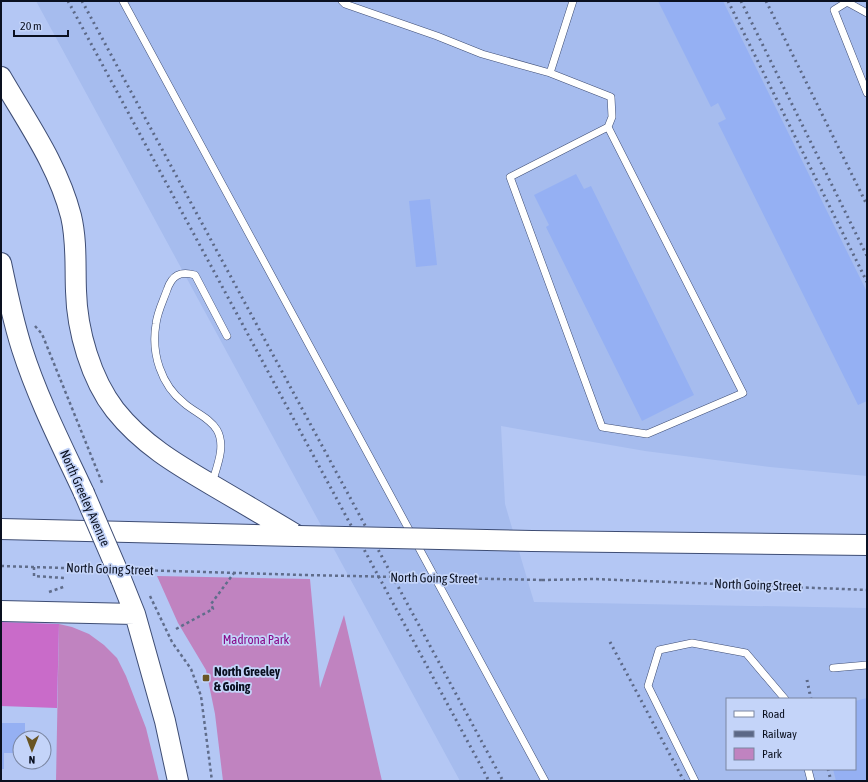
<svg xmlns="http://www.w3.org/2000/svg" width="868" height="782" font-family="'Asap Condensed',sans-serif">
  <rect width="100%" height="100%" fill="#b4c7f4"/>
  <path fill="#a6bcee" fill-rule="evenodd" d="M36 1H867V476L770 467 645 451 501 426 505 504 534 602 867 608V781H460ZM727 699H855V769H727Z"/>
  <path fill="#c083c0" d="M157 576 310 579 320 688 344 615 382 781H223L215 714 206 670 178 623Z
    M59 624 72 627 89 634 104 645 117 658 126 676 146 728 159 781H56Z"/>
  <path fill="#c96bc9" d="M1 622 59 624 57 708 1 706Z"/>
  <path fill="#95b0f3" d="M658 1H723L867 292V401L858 405 718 123 726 119 718 103 711 107Z
    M576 174 584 189 591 186 694 395 642 421 546 227 549 225 534 195Z
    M430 199 437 265 416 267 409 201Z
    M867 698V781H836L833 769H855V701Z
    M1 723H25V738H20V753H4V769H1Z"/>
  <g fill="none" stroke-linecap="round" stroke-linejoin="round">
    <g stroke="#3e4d74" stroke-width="8">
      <path id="lane" d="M123 1 545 781
        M342 1 345 4 437 36 482 54 550 73 573 1
        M867 13 847 2 834 10 867 93
        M550 73 611 97 612 117 608 127 743 393 647 434 602 427 510 177 608 127
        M212 483C217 466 226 446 217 430 210 418 194 412 184 403 161 385 151 353 156 324 157 313 163 301 167 290 172 275 180 271 195 275L227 336
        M833 668 867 665
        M808 769 811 781
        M695 781 648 686 659 650 692 643 746 653 785 699"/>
    </g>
    <g stroke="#3e4d74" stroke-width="22">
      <path id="secondary" d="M1 77C27 122 58 165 71 216 77 241 75 267 76 291 77 331 91 379 115 410 142 444 176 464 212 485 241 502 270 519 298 536
        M1 263C7 292 13 321 22 349 38 399 62 446 84 493
        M1 529 296 536
        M532 541 867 545
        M121 579 135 614 165 721 178 781
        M1 611 135 614"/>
    </g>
    <path stroke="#606d8b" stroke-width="2.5" stroke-dasharray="3 3" stroke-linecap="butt" d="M35 326 42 334 103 485
      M1 566 96 569
      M34 567V576L64 578
      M137 570 305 575
      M542 580 595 579 867 590
      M49 592 66 586
      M150 596 172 642 191 669 201 696 212 781
      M176 629 213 609 211 604 234 573"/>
    <use href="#lane" stroke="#fff" stroke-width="7"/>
    <use href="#secondary" stroke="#fff" stroke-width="20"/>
    <path stroke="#5c6886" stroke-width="3" stroke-dasharray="2 4" stroke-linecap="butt" d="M68 1 489 781
      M82 1 503 781
      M728 1 867 282
      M741 1 867 256
      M766 1 867 205
      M610 642 684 781
      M807 680 811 699
      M828 769 831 781"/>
    <g stroke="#3e4d74" stroke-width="22" stroke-linecap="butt">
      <path id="secondary-bridge" d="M84 493 121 579
        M298 536 532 541"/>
    </g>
    <path stroke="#606d8b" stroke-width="2.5" stroke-dasharray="3 3" stroke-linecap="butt" d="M305 575 542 580"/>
    <use href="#secondary-bridge" stroke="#fff" stroke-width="20"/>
  </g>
  <rect fill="#695523" stroke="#c4d4f9" stroke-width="1.5" x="202" y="674" width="8" height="8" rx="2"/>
  <g text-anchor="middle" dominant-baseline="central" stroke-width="3.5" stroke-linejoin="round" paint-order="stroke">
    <g font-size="13" fill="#0a1020" stroke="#c4d4f9">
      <text transform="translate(85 498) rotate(66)">North Greeley Avenue</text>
      <text transform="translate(110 569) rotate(2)">North Going Street</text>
      <text transform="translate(434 578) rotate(1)">North Going Street</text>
      <text transform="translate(758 585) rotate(2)">North Going Street</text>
    </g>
    <g font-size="13" fill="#870b8a" stroke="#c4d4f9">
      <text x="256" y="639">Madrona Park</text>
    </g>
    <g font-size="13" font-weight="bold" fill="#0a1020" stroke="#c4d4f9" text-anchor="start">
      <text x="214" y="671">North Greeley<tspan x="214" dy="15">&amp; Going</tspan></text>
    </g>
  </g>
  <rect width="868" height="782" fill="none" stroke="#0a1020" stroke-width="4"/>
  <rect x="726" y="698" width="130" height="72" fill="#c4d4f9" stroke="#7a86a2"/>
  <rect x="734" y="711" width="20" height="6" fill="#ffffff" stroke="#7a86a2"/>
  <text x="762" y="718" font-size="12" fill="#0a1020">Road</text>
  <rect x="734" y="731" width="20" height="6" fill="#5c6886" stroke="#7a86a2"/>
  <text x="762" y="738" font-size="12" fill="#0a1020">Railway</text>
  <rect x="734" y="748" width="20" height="12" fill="#c083c0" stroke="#7a86a2"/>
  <text x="762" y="758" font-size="12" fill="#0a1020">Park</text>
  <g transform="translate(32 750) rotate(181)"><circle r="19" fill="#c4d4f9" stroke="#7a86a2"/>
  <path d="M0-3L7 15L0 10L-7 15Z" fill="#695523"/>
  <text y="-6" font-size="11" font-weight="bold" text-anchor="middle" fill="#0a1020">N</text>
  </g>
  <path d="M14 30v6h54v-6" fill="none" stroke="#0a1020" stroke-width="2"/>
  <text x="20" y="30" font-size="12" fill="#0a1020" stroke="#c4d4f9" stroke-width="3" paint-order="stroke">20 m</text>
</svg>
